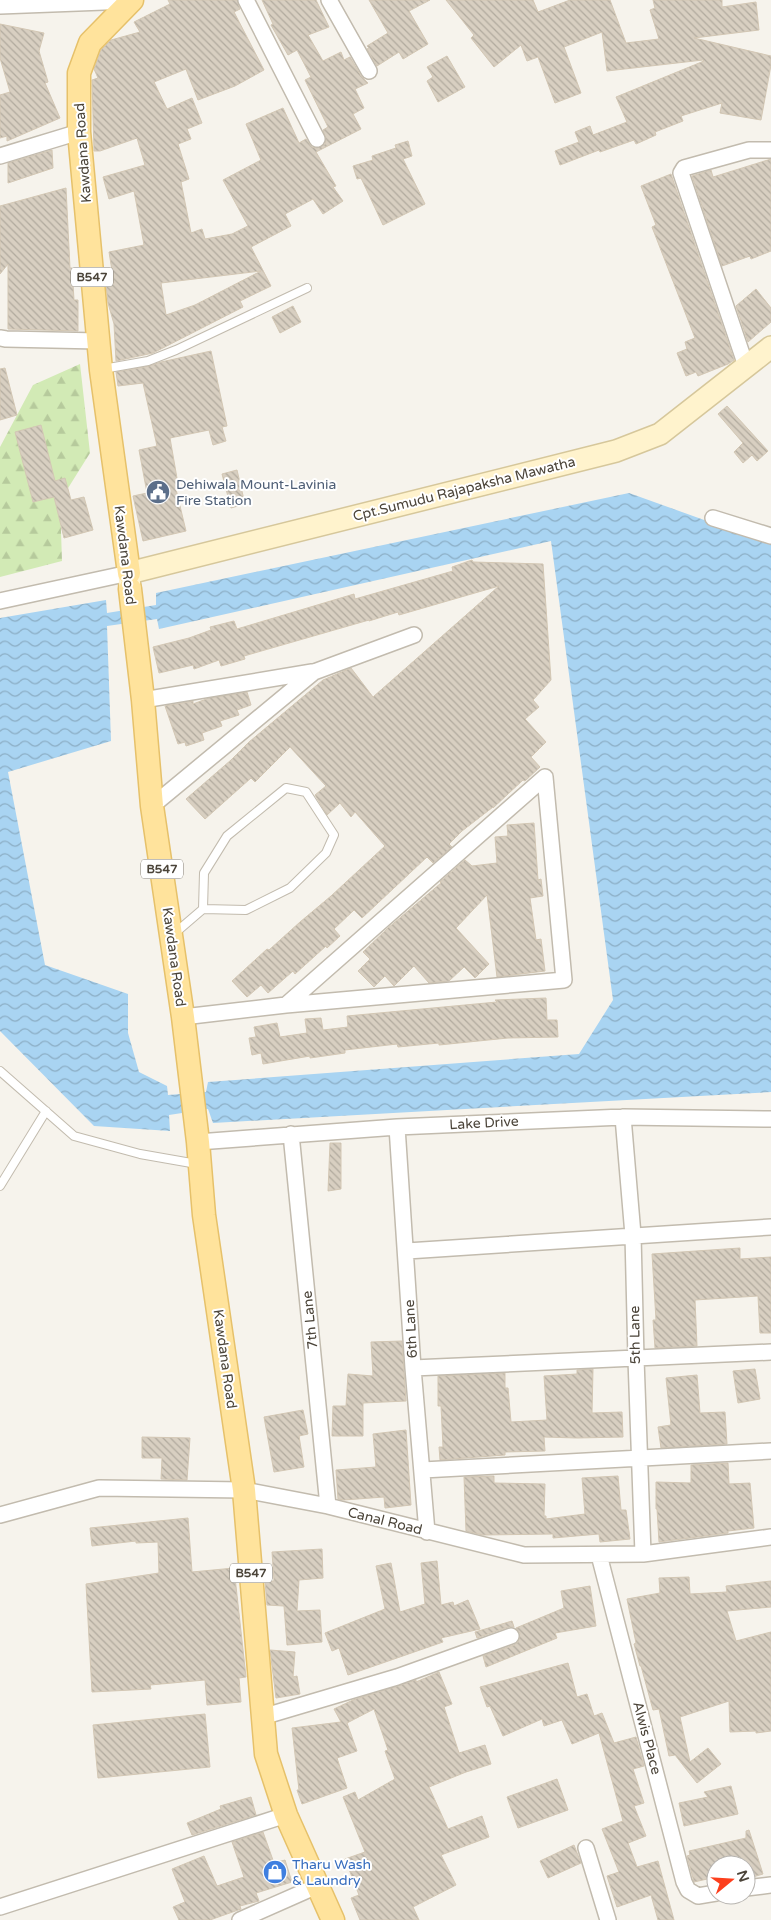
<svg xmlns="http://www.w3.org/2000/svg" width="771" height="1920" font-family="'Varela Round',sans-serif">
  <defs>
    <pattern id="forest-firs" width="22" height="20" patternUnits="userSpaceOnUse" patternTransform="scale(1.25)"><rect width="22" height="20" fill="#d2eab5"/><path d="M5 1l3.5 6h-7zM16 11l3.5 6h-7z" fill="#b6ca9c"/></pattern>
    <pattern id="water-waves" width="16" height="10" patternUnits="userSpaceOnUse" patternTransform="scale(1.25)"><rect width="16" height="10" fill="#a9d4f2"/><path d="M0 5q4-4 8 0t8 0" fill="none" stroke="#8caec5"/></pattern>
    <pattern id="building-back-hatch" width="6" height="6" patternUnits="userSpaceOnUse" patternTransform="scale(1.25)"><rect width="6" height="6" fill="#d8cfc1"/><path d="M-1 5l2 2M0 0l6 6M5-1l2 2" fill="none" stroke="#b1aa9e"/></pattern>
  </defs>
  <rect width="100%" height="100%" fill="#f6f3ec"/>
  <path fill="url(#forest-firs)" d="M80 364 90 453 60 501 62 561 0 577V447L33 385Z"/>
  <path fill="url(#water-waves)" fill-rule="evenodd" d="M629 493 771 544V1092L213 1123 208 1109 169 1115 170 1131 94 1126 0 1031V618L106 600 107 613 156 605V593ZM551 541 613 1000 579 1054 208 1082 206 1092 168 1095 167 1086 139 1072 128 1033V994L45 965 8 772 111 741 107 626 157 619 159 629Z"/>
  <path fill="url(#building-back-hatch)" stroke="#d3c7b4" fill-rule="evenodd" d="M168 0H237L240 9 234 12 264 70 235 86 198 100 186 69 154 82 167 109 192 98 202 123 187 129 191 139 178 144 189 179 181 182 191 233 202 229 205 239 232 234 248 226 223 180 261 160 246 124 283 108 299 143 306 139 312 147 317 148 325 144 326 140 323 130 328 127 305 80 311 77 297 50 288 55 271 25 273 24 262 0H316L329 27 308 35 323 61 341 52 344 60 350 57 361 76 368 83 355 89 364 108 353 114 361 129 316 152 336 186 333 187 343 201 323 214 313 199 285 214 291 226 251 247 271 286 240 301 243 307 153 353 116 361 114 324 108 303 106 285 114 283 109 252 144 245 134 191 109 199 103 177 145 165 137 138 100 151H94L92 80 98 78 94 69 101 50 111 40 140 32 134 22 170 4ZM261 271 195 305 166 315 161 283Z
    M369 0H430L409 11 428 44 403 59 399 52 377 66 367 49 369 48 367 46 388 33Z
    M446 0H533L538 12 570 0H610L626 43 659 39 650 10 655 8 653 0H722V7L756 2 759 30 694 38 771 56V65L761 120 720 113 722 103 681 116 683 121 655 132 656 135 636 144 634 140 600 152 599 150 560 165 555 151 579 142 575 132 590 126 593 135 627 122 616 97 704 61 703 60 607 71 602 32 564 47 581 93 555 103 538 57 527 61 521 45 494 67 471 38 474 35Z
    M0 24 44 33 39 51 48 82 45 83 60 118 7 141V136L0 138V95L10 92 0 58Z
    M447 56 465 87 438 102 427 81 433 77 427 67Z
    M408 141 412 156 403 159 425 204 383 225 361 178 357 179 353 166 373 160 372 156 396 148 395 145Z
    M52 150 53 168 8 183V163Z
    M771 159V251L751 259 750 256 722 266 692 176 711 170 713 177Z
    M671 174 734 360 728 364 698 376 696 372 686 376 677 353 687 349 685 342 695 338 652 227 656 225 641 186Z
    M66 188 70 268H72L74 300H78V331L8 329V264L0 274V206Z
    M756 289 771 308V322L748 342 736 306Z
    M293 306 301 322 280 333 272 317Z
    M211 351 227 426 222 427 226 441 213 445 209 430 170 438 178 484 175 485 186 531 143 541 133 496 147 493 139 450 157 446 143 383 118 386 116 372 149 366 161 362Z
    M5 368 17 415 0 420V369Z
    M727 406 768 451 757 461 752 455 743 463 734 452 743 443 718 414Z
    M41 425 55 481 65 478 71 500 84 497 93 530 64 538 54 497 33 502 15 432Z
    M237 470 245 504 231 508 222 474Z
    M472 560 473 562 543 564 551 680 533 700 539 707 525 719 546 742 531 757 540 767 525 781 523 780 493 808V807L462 831 449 844 452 847 433 863 427 857 362 918 354 910 334 929 340 936 327 948 326 946 295 974 293 971 268 993 261 985 247 997 232 981 267 949 269 950 300 922 331 896 385 846 355 812 351 817 340 803 327 815 315 795 326 786 290 747 255 782 251 778 205 819 186 799 231 760 249 742 323 680 351 668 373 697 499 586 399 615 398 612 369 621V620L244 656 245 659 221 666 219 660 194 669 193 665 159 673 153 647 189 638 211 630 210 627 234 621 237 629 354 594 355 599 453 571 452 567Z
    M247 692 251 705 237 710 239 715 220 721 222 726 202 733 204 740 186 746 185 742 178 744 165 706 193 701V704L209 698Z
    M534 823 538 880 541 879 543 896 530 898 536 940 541 939 545 971 497 977 487 895 456 928 489 964 475 978 464 967 449 981 429 983 414 966 394 986 385 976 374 987 358 971 370 959 363 952 388 928 441 883 440 882 465 860 472 866 497 863 495 837 508 836 507 825Z
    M546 998 547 1020H557L558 1037 508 1038 439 1045V1043L398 1047 397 1044 345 1050V1053L310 1058V1056L263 1064 261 1053 252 1055 249 1038 256 1037 254 1027 277 1023 280 1037 307 1033 305 1019 321 1018 323 1030 348 1027 347 1016 497 1002 495 1000Z
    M330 1143H341V1189L328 1191Z
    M740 1248V1259L771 1257V1333H760L758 1296 695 1300 697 1346 655 1348 653 1320H656L652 1254Z
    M402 1341 406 1401 363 1403V1436H332L333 1406H346L348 1374 373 1376 371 1342Z
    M593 1369 592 1413 622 1412 623 1437 577 1438 544 1437 545 1451 505 1452V1455L440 1460 439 1447H443L441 1406H438V1376L505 1373V1388H508L511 1422 547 1420 544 1376 577 1374V1370Z
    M755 1369 760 1399 738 1403 733 1371Z
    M697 1375 700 1413 725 1412 727 1444 661 1448 658 1427 671 1425 666 1378Z
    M303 1410 308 1434 299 1436 304 1467 274 1472 264 1417Z
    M406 1430 411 1505 385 1508 384 1497 344 1500 338 1499 336 1470 376 1467 373 1434Z
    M142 1437 190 1438 187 1480 161 1479 162 1458H142Z
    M728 1463 729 1484 750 1483 754 1528 728 1531V1533L659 1542 657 1509H656V1482L691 1483V1465Z
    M494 1476V1483L545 1484 544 1516H546V1519L585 1514 582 1478 618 1476 621 1510H626L630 1539 600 1542 599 1534 553 1538V1534L483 1535 466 1531 464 1477Z
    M188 1518 192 1572 234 1568 246 1677 239 1678 241 1702 207 1705 205 1680 150 1685 151 1689 92 1692 86 1584 159 1573 158 1542 136 1543V1541L92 1546 90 1528Z
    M322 1549 323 1578 299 1580 297 1611 320 1610 322 1642 287 1645 284 1606 267 1605 265 1581H274L272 1552Z
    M437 1561 441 1605 453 1602 454 1606 468 1600 480 1629 441 1638 443 1642 348 1675 339 1648 332 1651 325 1633 385 1609 376 1566 391 1563 400 1612 425 1604 421 1563Z
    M689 1577 690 1594 727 1592 726 1586 771 1581V1607L727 1611 736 1641 771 1632V1731L756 1733V1731L730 1732 729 1701 680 1717 690 1762 708 1748 721 1764 697 1783 675 1755 669 1756 659 1709 653 1710 641 1666H640L634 1644 636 1643 627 1599 660 1593 659 1578Z
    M590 1586 596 1626 555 1633 557 1638 486 1667 483 1656 514 1645 518 1642 520 1633 516 1628 564 1608 561 1591Z
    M512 1621 514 1627H508L477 1638 475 1632Z
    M270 1650 295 1652 293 1677 297 1676 300 1694 276 1698Z
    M568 1663 577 1697 587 1694 594 1716 602 1713 614 1743 636 1737 644 1766 633 1769 644 1803 634 1806 646 1836 628 1843 637 1867 658 1861 674 1920H658L651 1895 617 1907 607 1876 619 1872 602 1829 623 1821 599 1733 572 1744 562 1720 544 1726 542 1719 503 1736 490 1706 487 1707 480 1687Z
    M439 1672 452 1704 444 1707 459 1753 485 1745 491 1764 466 1772 429 1787 448 1829 482 1816 489 1837 441 1855 456 1885 413 1907 419 1920H360L351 1898 359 1895 345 1859 365 1852 343 1797 355 1792 358 1800 395 1779 385 1751 388 1750 374 1709 347 1723 357 1751 337 1758 347 1788 302 1804 297 1790H299L292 1728 341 1722 334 1709 353 1700 416 1680V1682Z
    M205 1714 210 1767 98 1778 93 1725Z
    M557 1779 568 1810 518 1828 507 1797Z
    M731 1786 738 1814 684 1826 679 1803 708 1797 704 1792Z
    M251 1797 256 1815 192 1835 187 1823 221 1809 220 1806Z
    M749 1830 763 1874 746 1879V1865H713L716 1877 694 1882 687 1856 690 1855 689 1851 746 1838V1831Z
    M263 1832 274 1863 285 1860 292 1882 256 1893 259 1901 240 1906 241 1909 210 1920H179L173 1907 185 1902 172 1869 204 1856 217 1886 244 1877 232 1842Z
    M574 1845 581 1863 548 1878 540 1861Z"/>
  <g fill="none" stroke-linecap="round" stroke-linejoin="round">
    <g stroke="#c2bbae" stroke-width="10">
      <path id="lane" d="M103 369 148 361 176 350 307 288
        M175 933 203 909 246 910 290 888 326 853 334 835 306 792 286 788 227 836 204 873 203 909
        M0 1071 74 1136 140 1154 197 1164
        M0 1186 46 1111"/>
    </g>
    <g stroke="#c2bbae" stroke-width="18">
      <path id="street" d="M246 0 317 139
        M329 0 369 71
        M0 6 130 1
        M0 156 79 132
        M0 338 6 339 98 341
        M746 366 681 173 684 168 749 150H771
        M713 518 771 536
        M0 601 129 573
        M143 700 312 672
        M152 806 314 672 414 635
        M183 1017 286 1005 564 980 545 777 286 1005
        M623 1117 633 1235 636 1359 643 1554
        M397 1127 413 1368 427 1532
        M291 1134 328 1506
        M198 1142 397 1127 623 1117 771 1119
        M407 1251 771 1227
        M413 1368 771 1352
        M423 1470 771 1451
        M0 1515 99 1488 244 1490 328 1506 524 1555 643 1554 771 1537
        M599 1555 684 1882 688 1890 698 1896 716 1893
        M262 1717 397 1677 511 1636
        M586 1848 608 1920
        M746 1888 771 1885
        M0 1907 286 1815
        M240 1920 317 1886"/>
    </g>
    <g stroke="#d6c79b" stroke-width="24">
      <path id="secondary" d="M130 589 129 573 616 451 660 434 771 347"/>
    </g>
    <g stroke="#e6c16a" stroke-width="25">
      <path id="primary" d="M129 573 101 370 79 132V73L90 43 132 0
        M130 589 143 700 152 806 183 1017 198 1142 204 1215 244 1490 266 1754 286 1815 333 1920"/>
    </g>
    <use href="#lane" stroke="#fff" stroke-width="8"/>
    <use href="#street" stroke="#fff" stroke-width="15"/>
    <use href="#secondary" stroke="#fff3cd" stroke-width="21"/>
    <use href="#primary" stroke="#ffe39c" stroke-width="22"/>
  </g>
  <defs>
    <g id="civic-disc" transform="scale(1.25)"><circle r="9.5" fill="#5c6f8a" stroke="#fff"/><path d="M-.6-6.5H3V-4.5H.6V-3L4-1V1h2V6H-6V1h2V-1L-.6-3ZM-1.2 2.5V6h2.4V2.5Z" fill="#fff"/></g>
    <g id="shop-disc" transform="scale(1.25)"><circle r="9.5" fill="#3f7fe0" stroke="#fff"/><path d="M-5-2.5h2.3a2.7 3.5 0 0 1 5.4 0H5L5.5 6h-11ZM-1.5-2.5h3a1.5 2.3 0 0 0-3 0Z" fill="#fff"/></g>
  </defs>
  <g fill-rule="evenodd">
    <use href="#civic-disc" x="158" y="492"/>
    <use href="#shop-disc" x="275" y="1872"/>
  </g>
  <g text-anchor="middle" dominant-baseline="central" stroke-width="4" stroke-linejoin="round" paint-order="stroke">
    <g fill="#fff" stroke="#817c74" stroke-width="1">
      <rect x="71" y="267.5" width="42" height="19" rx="4"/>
      <rect x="141" y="859.5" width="42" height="19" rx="4"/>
      <rect x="230" y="1563.5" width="42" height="19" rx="4"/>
    </g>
    <g font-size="12" font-weight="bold" fill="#4b4439">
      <text x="92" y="277">B547</text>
      <text x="162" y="869">B547</text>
      <text x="251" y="1573">B547</text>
    </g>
    <g font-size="14" fill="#4b4439" stroke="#fff">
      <text transform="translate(83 153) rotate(-94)">Kawdana Road</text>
      <text transform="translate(464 489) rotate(-14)">Cpt.Sumudu Rajapaksha Mawatha</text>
      <text transform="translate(125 555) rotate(83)">Kawdana Road</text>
      <text transform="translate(174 957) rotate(82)">Kawdana Road</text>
      <text transform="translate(484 1123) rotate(-3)">Lake Drive</text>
      <text transform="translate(310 1320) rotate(-96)">7th Lane</text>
      <text transform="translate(411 1329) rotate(-93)">6th Lane</text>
      <text transform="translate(635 1335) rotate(-91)">5th Lane</text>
      <text transform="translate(225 1359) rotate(82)">Kawdana Road</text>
      <text transform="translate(385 1521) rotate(14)">Canal Road</text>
      <text transform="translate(647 1738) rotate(75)">Alwis Place</text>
    </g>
    <g font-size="14" fill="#4e5e75" stroke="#fff" text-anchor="start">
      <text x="176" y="484">Dehiwala Mount-Lavinia<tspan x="176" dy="16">Fire Station</tspan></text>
    </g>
    <g font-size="14" fill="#366cbe" stroke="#fff" text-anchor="start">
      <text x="292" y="1864">Tharu Wash<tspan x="292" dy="16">&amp; Laundry</tspan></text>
    </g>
  </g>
  <g transform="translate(731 1880) rotate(72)"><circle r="24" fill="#ffffff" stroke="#b7b4b0"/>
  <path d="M0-4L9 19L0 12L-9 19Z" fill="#fc3f1d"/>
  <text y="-8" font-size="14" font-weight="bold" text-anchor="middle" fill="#4b4439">N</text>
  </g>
</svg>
